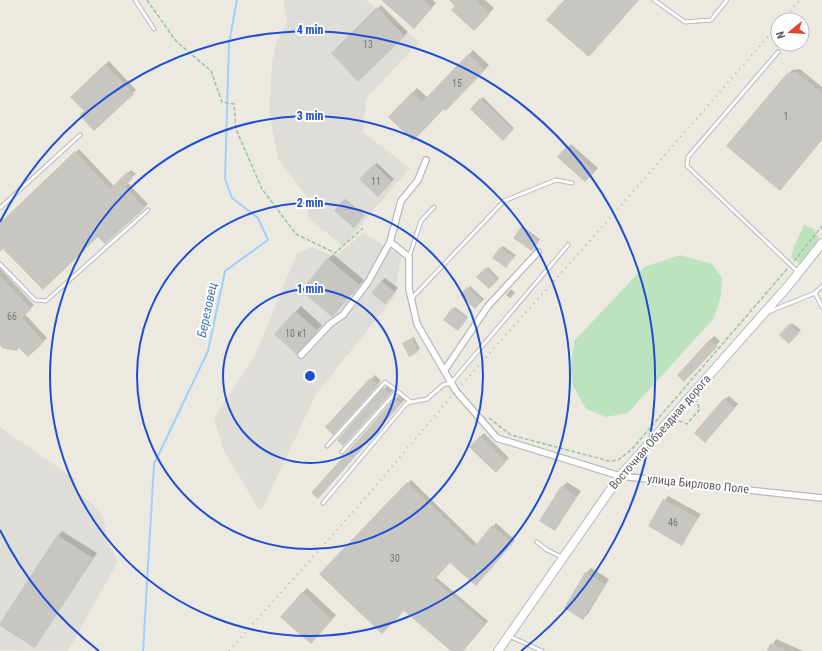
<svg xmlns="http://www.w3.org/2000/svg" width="822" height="651" font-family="'Roboto Condensed',sans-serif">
  <rect width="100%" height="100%" fill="#eceae0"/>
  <path fill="#dfddd8" d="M283 0H366L419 42 366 99 363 132 410 168 343 246 308 218 306 195 279 161 269 114 272 63 277 41 287 23Z
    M363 233 401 256 395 296 316 394 262 509 258 508 223 449 214 418 255 355 297 253 312 247 334 257Z
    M0 427 75 479 74 489 94 506 103 517 109 545 118 561 68 651 0 650Z"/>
  <path fill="#bde3be" d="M804 225 814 229 819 239 800 264 791 257 794 247Z
    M680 255 712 264 722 278 721 296 714 318 628 413 606 417 586 409 573 386 571 367 574 341 644 267Z"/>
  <path fill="#0003" d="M383 0H433L436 3 419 23Z
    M453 0H485L494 8 479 25 457 6Z
    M381 5 408 32 358 80 332 53Z
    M473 50 489 65 446 110 444 108 389 117 417 88 428 98Z
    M109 61 136 90 94 130 85 111 72 97Z
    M800 69 822 87V139L788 74 792 70Z
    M483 97 514 128 503 139 472 109Z
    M571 144 598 168 585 181 559 157Z
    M79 149 114 186 131 170 136 174 127 182 148 204 105 243 98 236 3 247 0 250V224Z
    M377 163 394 179 378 196 361 179Z
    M345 199 364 215 354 226 335 211Z
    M522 226 540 239 534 248 520 229Z
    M503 246 516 255 506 267 494 258Z
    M333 254 364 280 337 311 328 259Z
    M488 267 499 278 489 288 478 277Z
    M0 268 34 305 25 314 47 338 28 356 19 347 0 344Z
    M385 278 398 288 389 299 381 281Z
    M470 286 484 299 475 308 462 295Z
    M511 289 515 293 510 298 506 295Z
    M301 306 322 325 302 348 276 334Z
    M455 307 468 317 460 328 453 309Z
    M792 323 801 330 789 343 781 335Z
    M714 336 720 341 684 381 678 375Z
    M414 337 420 349 409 356 403 343Z
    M375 375 381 381 337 430 327 427Z
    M389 384 394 389 348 440 384 389Z
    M400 394 406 398 323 493H312Z
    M729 396 738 404 708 438 725 399Z
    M484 433 509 458 496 471 470 447Z
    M411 480 477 544 496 523 515 540 479 582 450 562 436 577 488 621 463 651H452L404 610 321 574Z
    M567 482 581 491 554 530 562 487Z
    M668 496 701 514 682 544 649 526Z
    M62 531 97 553 35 647 58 536Z
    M591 568 609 579 588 614 583 619 565 608 586 573Z
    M307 588 336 615 315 638 302 593Z
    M776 639 803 651H768Z"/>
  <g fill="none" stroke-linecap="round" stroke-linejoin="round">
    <path stroke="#9fd0fd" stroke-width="2" d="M143 651 154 464 208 351 225 271 268 240 258 218 232 198 225 179 229 43 237 0"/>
  </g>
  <path fill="#c8c6c0" d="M381 0H423L432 8 414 29Z
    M449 0H475L490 14 474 31 451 10 455 6Z
    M564 0H639L589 57 546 20Z
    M377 7 405 36 358 82 331 53Z
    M468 54 485 70 446 111 444 109 413 141 388 117 412 92 422 102Z
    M105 64 134 94 94 131 79 115 84 111 70 97Z
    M796 72 822 93V140L780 191 726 146 787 73Z
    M480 98 513 130 503 141 470 109Z
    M567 146 595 172 585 182 557 157Z
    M75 151 110 189 127 172 133 178 125 186 145 208 105 244 98 237 43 290 3 249 0 252V223Z
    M374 164 392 182 378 197 359 179Z
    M344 199 364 216 354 228 334 211Z
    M520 228 539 241 532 251 513 238Z
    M500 247 514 257 506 268 492 258Z
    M327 258 360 285 332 317 301 291Z
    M485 268 498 280 489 289 476 277Z
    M0 276 31 309 22 318 44 342 28 357 19 348 16 351 2 348 0 345Z
    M381 281 395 292 385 304 371 293Z
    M467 287 482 301 475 309 460 295Z
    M452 308 467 319 458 331 443 320Z
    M295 311 318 331 297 355 274 334Z
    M789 324 799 333 789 344 779 335Z
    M412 338 418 352 409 357 402 343Z
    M710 339 718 346 684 382 677 375Z
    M370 378 378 385 333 435 325 427Z
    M383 388 390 394 343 446 337 440Z
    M395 398 401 403 318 499 311 493Z
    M724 398 735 408 705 443 694 433Z
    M480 436 506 462 496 473 469 447Z
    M407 482 474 547 492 525 513 543 476 586 450 563 434 580 486 624 463 651H451L404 611 382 634 319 574Z
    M561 486 577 497 555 531 539 521Z
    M663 499 698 518 682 546 648 526Z
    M57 535 93 558 35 648 0 626V623Z
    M585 572 605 584 583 620 564 608Z
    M302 592 332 620 311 644 280 617Z
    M770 643 788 651H767Z"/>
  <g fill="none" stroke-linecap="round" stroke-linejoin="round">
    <g stroke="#b6b8bd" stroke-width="5">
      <path id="lane" d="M135 0 154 29
        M654 0 685 22 711 20 727 0
        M778 52 688 157 687 166 797 271
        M0 208 80 135
        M409 257 421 221 434 207
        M0 264 35 300 46 301 148 210
        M815 293 822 286
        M412 298 504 201 556 180 572 183
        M768 312 815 293 822 307
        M327 446 385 382 397 391
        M342 452 397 391 411 402
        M323 503 407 403 427 399 443 385 451 383 568 245
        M537 542 547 550 562 557
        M509 636 542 651"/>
    </g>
    <g stroke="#b6b8bd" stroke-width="8">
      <path id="street" d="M426 160 418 180 401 201 390 242 409 257V289L417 324 456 391 497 438 620 476 822 498
        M301 355 330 324 343 315 368 282 390 242
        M444 371 488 306 538 252"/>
    </g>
    <g stroke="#b6b9bf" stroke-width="10">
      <path id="secondary" d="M498 651 620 476 788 286 822 243"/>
    </g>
    <path stroke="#96c4a5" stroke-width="1.5" stroke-dasharray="4 2" stroke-linecap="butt" d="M147 0 176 41 211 71 222 102 234 104 236 129 262 189 296 234 335 253 363 228
      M794 261 822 226
      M489 418 511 435 609 461 618 460 631 450 787 269
      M679 421 687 424 700 409 696 401"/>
    <use href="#lane" stroke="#fff" stroke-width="3"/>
    <use href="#street" stroke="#fff" stroke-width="5.5"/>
    <use href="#secondary" stroke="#fff" stroke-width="8"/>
    <path stroke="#b3b4b4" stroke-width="2" stroke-dasharray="1 5" stroke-linecap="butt" d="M782 20 800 0
      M229 651 362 502 456 391 610 218 778 25"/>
  </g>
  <g fill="none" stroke="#1d4ed8" stroke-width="2">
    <circle cx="310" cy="376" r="87"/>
    <circle cx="310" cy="376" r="173"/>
    <circle cx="310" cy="376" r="260"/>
    <path d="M99 651A346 346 0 0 1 0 530M0 222A346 346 0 1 1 521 651"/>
  </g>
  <g text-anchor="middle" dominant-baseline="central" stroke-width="4" stroke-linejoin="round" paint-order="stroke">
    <g font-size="10" fill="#757679">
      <text x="368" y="44">13</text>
      <text x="457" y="83">15</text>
      <text x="786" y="116">1</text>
      <text x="376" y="181">11</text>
      <text x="12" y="316">66</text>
      <text x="296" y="333">10 к1</text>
      <text x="673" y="522">46</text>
      <text x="395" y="558">30</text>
    </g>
    <g font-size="12" fill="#595c61" stroke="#fff">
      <text transform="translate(660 432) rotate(-49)">Восточная Объездная дорога</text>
      <text transform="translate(698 484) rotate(6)">улица Бирлово Поле</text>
    </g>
    <g font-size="13" font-style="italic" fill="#4075b6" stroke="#fff">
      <text transform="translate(207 310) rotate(-78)">Березовец</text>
    </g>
  </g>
  <circle cx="310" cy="376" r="6" fill="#1d4ed8" stroke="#fff" stroke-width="2"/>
  <g font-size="12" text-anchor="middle" font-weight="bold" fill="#1d4ed8" stroke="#fff" stroke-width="4" stroke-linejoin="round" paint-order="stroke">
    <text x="310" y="34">4 min</text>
    <text x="310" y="120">3 min</text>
    <text x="310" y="207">2 min</text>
    <text x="310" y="293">1 min</text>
  </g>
  <g transform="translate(790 32) rotate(252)"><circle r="19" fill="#ffffff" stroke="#bdbec0"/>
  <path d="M0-3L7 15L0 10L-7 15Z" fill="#e4442e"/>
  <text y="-6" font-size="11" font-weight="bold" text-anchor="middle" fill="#595c61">N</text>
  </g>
</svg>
